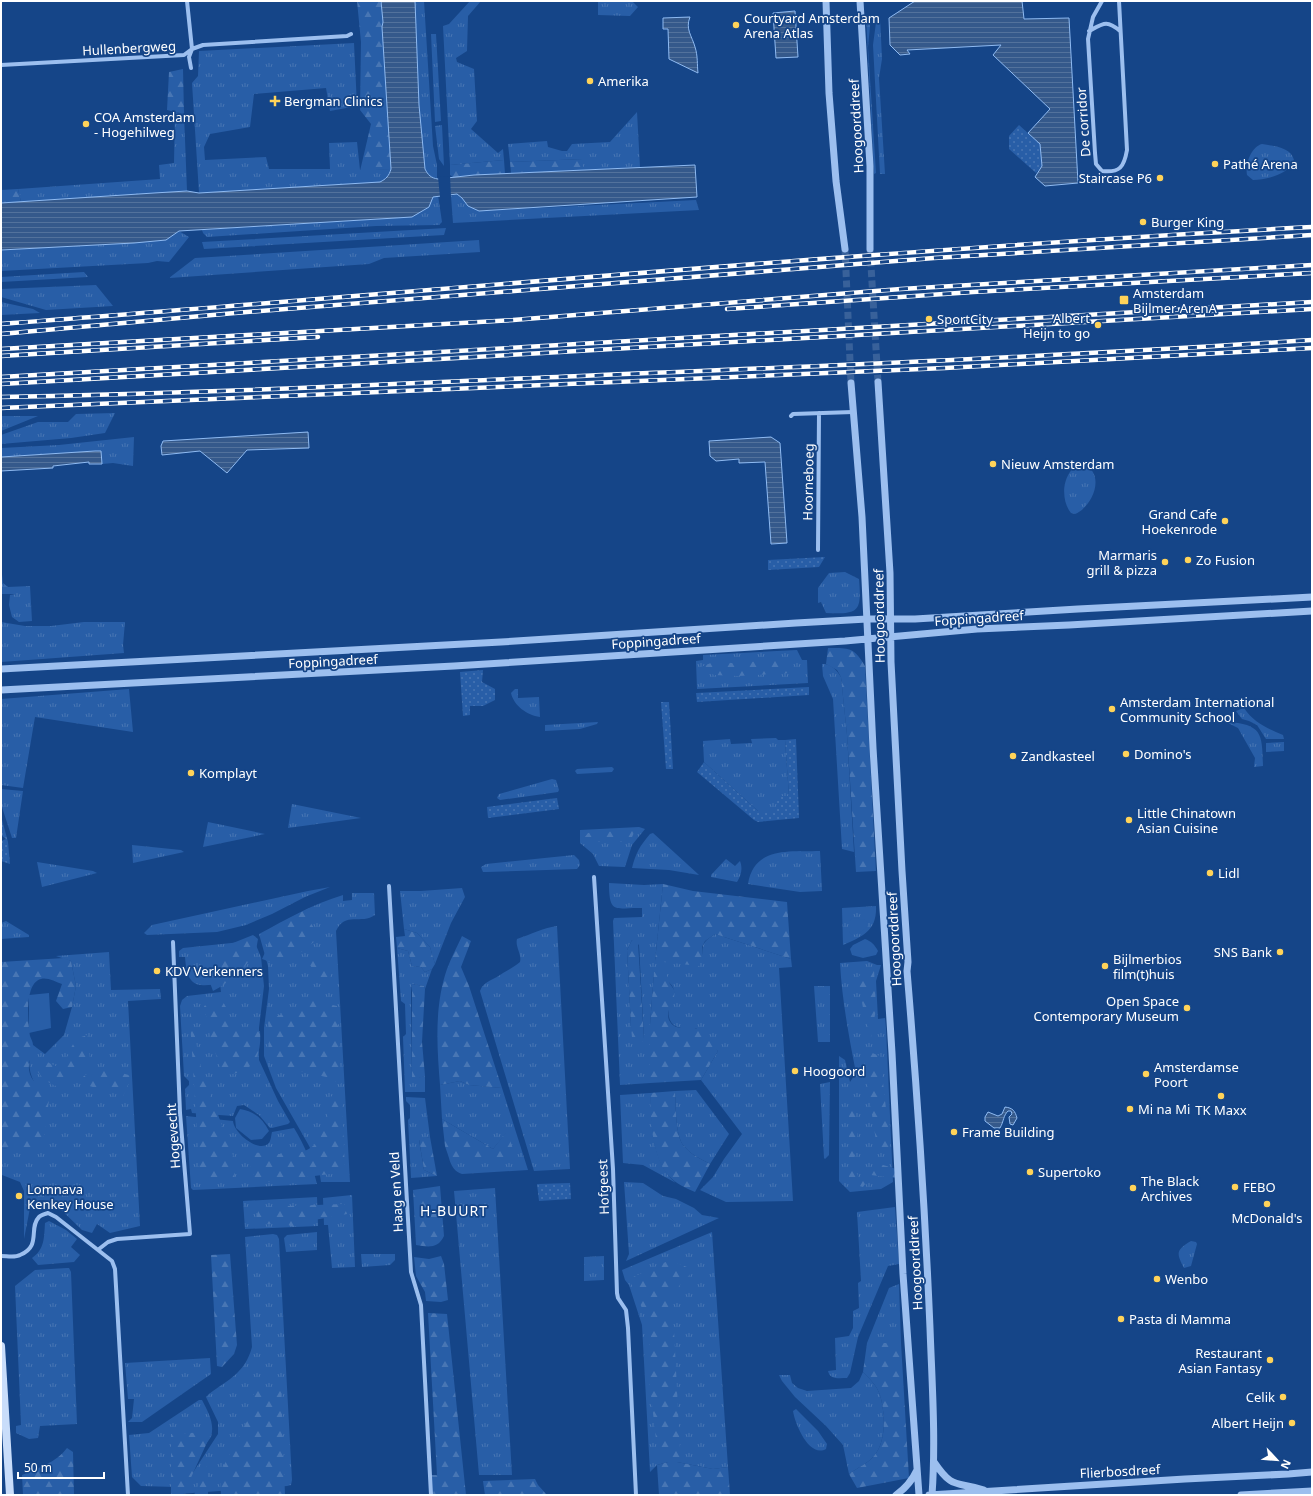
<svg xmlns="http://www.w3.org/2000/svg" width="1313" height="1496" font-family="'Noto Sans',sans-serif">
  <defs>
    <pattern id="grass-tufts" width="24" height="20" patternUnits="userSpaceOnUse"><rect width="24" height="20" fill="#285ea7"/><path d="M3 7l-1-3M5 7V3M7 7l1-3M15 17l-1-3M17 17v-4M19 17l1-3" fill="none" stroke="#4876b4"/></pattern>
    <pattern id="forest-firs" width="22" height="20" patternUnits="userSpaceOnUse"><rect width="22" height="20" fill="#285ea7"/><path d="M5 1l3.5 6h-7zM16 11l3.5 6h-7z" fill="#4876b4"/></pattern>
    <pattern id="garden-dots" width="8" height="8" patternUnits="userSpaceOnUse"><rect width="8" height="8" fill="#285ea7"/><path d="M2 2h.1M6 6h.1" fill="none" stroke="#4876b4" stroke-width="1.8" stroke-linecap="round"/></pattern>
    <pattern id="water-rules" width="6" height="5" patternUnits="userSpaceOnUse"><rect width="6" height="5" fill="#35598b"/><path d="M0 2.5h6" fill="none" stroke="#53729c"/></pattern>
  </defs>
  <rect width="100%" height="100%" fill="#154588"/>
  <path fill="url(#grass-tufts)" fill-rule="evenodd" d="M415 1H424L433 146 437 165V178C431 178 428 175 425 169L419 105Z
    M470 1H481L468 16 467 51 456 58 457 62 474 69 477 121 471 129 498 153 503 149 504 160 450 165 443 26 449 24Z
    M598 1H632L638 7 630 16 598 15Z
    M866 15 871 16 868 47 876 173 874 174Z
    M877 15 880 16 882 59 879 78 885 174H880L873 45Z
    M431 34H436L441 121 435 122Z
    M354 43 357 106 330 111 326 88 254 94 250 127 210 134 204 147 205 160 266 157 269 169H330L329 143 357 142 360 170 391 169C389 176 386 179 380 182L199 193 192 83 198 76 199 51Z
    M175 112 184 114 187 191 21 202 18 189 160 179 159 165 174 163Z
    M637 112 640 167 583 170V159L510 162 508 144 547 141 548 147 562 151H567L572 144 610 142Z
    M442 125 444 166 439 159 435 126Z
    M1262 144C1273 146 1291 147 1294 160 1290 174 1266 180 1253 180L1247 175C1245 164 1251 147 1262 144Z
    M457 194 462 198 468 206 479 211 696 200 699 210 453 223 451 196Z
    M438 195 442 222 439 225 376 226 207 237 203 233 202 230 412 217 429 207 433 197Z
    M446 228 444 235 204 249 202 242Z
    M179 231 189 237 169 262 157 261 148 263 1 271V250L134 243 166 240Z
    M479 240 480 252 384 258 369 264 169 278 195 258Z
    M84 272 88 277 1 282V277Z
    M96 285 113 306 46 310 1 297V289Z
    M1 302 33 309 40 313 1 315Z
    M115 413 105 433 71 438 1 444V435L38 422H68L76 414Z
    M1 416H38L1 431Z
    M134 437 133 466 113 463 102 464 101 451H95L1 457V448L59 445Z
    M1082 464C1107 472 1093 507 1075 514L1071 513C1059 499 1063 468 1082 464Z
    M1 566 3 583 8 587 30 586 32 621 19 622 12 617 9 605 10 595 16 594H1Z
    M845 572 859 579C862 613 858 614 826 613L821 602 818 603V588L829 573Z
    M1 622 25 626H51L84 622H125L123 645 124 653 1 662Z
    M797 650 802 660H807L808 683 697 689 696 661 703 660V655Z
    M822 664C830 663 837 670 841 677L847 735 854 852 842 849 833 699 823 676Z
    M129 689 133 732 35 717 23 788 1 785V699Z
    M515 689H518V698L539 697 540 717C527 715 514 706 511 693Z
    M1244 708C1253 722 1268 729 1283 735L1284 739H1266L1257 725 1249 721 1242 719 1236 711Z
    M598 722 597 724 580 729 545 731V725Z
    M1226 722C1263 724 1262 734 1263 766L1254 767 1255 758 1238 728Z
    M776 738 778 740H785L789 796 777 811H758L704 762 703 741 730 739 731 744 752 743 751 739Z
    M1284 742V751L1266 752V743Z
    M612 767 614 769 612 772 577 774 575 771 577 769Z
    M552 779 556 780 559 790 558 792 500 800 497 798 499 794Z
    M1 789 23 791 16 838H12L1 804Z
    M292 804 361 818 288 828Z
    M208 822 265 834 203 847Z
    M639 827 645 829 632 845 625 867 599 866 593 854 580 843V830Z
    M653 833 698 874 699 875 669 870 632 868C636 852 640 846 650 834Z
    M132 845 181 850 184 852 133 863Z
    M820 851 822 891 800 892 748 884C754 846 790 852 820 851Z
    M574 855 579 860 580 865 577 869 486 872H483L481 867 486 864Z
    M726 859 735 866 740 861C743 869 741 875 737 882L711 877V875Z
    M37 862 93 871 97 873 42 887Z
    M609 883 644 885 663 884 655 961 703 955C701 943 705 941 715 934L791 959 792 967 779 968 793 1201 726 1202 700 1190 713 1177 724 1159 742 1134 701 1080 718 1051 696 1028C682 1030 666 1028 669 1009 669 1003 675 998 674 991 673 982 661 977 654 973L650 1025V1083L620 1085 613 921 614 918 642 917V908C616 907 609 916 609 883ZM632 940 639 945 644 1039 631 1027 627 950Z
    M330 887 305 897 272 914 246 925 217 932 147 935 144 933 152 925 308 891Z
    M462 888 465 897 451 923 435 964 430 947 417 933 404 929 400 891H421Z
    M352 893H374L375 915C361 925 345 911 336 931L350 1182H321L318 1163 308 1144 276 1088 264 1056V1028L269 989 268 966 259 934C287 919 313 904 343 895V901L352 900Z
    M876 906C877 931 863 936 843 945L842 908Z
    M6 921 29 935V937L1 939V923Z
    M557 926 570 1169 534 1171 480 991C483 981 496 979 503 973 509 970 515 966 520 962 522 954 515 947 517 939 532 934 542 928 557 926Z
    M253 938 261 957 264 986 259 1028V1060L278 1101 290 1122 288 1124 272 1128H270L259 1115 244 1105 237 1106 233 1116 192 1113 191 1109 186 1110 185 1089 189 1085V1081L184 1076 180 1006 182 1000 187 996 221 992 220 984C214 984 207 986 201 985 187 984 186 968 185 957H179V951L183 948 241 942Z
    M397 948 408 951 412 966 421 967 425 972 432 969 425 989 424 986 412 984 411 992 412 1079 425 1076V1092H405L403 1037 406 1034 405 1004 401 1001Z
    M109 952 111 990 160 989 161 999 128 1001 140 1226 110 1233 97 1224 92 1233 82 1230 52 1201 39 1200 30 1208 24 1239V1191L20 1182 2 1175V1149L43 1142 34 1082C27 1067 29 1060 33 1045L45 1054 64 1035 72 1007 76 986 71 961 56 956Z
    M867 961 877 965H881L876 981 878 1019 885 1018 886 1028 893 1182 881 1189 850 1192 839 1181V1056L845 1060 850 1082 856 1073C849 1037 842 1000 840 963Z
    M814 986H830V1042H818Z
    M460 1081 469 1085 502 1088 528 1170 462 1174C455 1172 451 1166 449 1158H507V1132L493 1149 442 1119 440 1085Z
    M830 1082 829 1155 825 1159 824 1158 820 1084Z
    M696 1090 729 1134 710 1164C701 1159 690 1154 684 1146 675 1136 676 1106 675 1091Z
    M650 1093C653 1124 650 1161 676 1183L643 1165 623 1163 620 1095Z
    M406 1097 425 1098 430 1137 419 1140 424 1170 437 1176 411 1178 408 1120 410 1118V1105L406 1101Z
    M186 1116 233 1121C234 1133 257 1152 268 1144 271 1141 271 1136 272 1132L294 1128C305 1146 312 1164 317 1184L193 1190 191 1188Z
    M624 1182 643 1183 663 1196 676 1199 694 1208 702 1215 719 1218 626 1261 629 1254Z
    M495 1188 512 1475H479L454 1191Z
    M352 1195 355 1267 332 1268 328 1225H324L323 1198Z
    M317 1197 318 1226 245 1229 243 1201Z
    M895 1207 899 1264 888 1266 858 1337 850 1373 847 1378C839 1378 830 1380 828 1371L836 1370 835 1338 849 1336 853 1328V1311L859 1308 858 1283 861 1281 857 1212Z
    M49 1221 66 1230 77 1239 71 1247 80 1255 74 1262 38 1265 32 1258C45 1249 44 1237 45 1223Z
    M317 1232V1250L286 1252 284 1238 287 1235Z
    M712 1232 728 1467 713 1469 677 1462H668L657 1465 650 1472 642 1325 629 1285 625 1280 622 1270Z
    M273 1234 277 1235 279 1239 292 1480 291 1485 287 1486 179 1494 218 1434V1422L206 1397 209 1394C229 1379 245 1373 252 1347L245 1237Z
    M1191 1241 1196 1242 1197 1244 1191 1266 1184 1268C1176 1253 1176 1250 1191 1241Z
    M361 1254H395V1260L390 1265 362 1267Z
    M604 1256V1280L584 1281V1257Z
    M67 1268H69L71 1272 77 1424 40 1426 38 1438 29 1439 16 1433V1426L21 1425 15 1286 35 1270Z
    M899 1284 901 1343H867L889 1288Z
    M210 1358 211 1374 142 1422H128L132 1418 134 1399H128L125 1363Z
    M863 1372C870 1379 877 1386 880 1395 885 1412 887 1441 874 1456 868 1463 857 1468 849 1474L843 1445 826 1426 795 1397 782 1381 779 1375H790L792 1383 798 1388 807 1391 851 1388 859 1381Z
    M199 1400H202C208 1412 215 1423 211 1437L176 1487 141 1486 132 1477 129 1435 149 1433Z
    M796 1409 818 1431 827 1444 826 1449C809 1458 795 1424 793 1411Z"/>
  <path fill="url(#forest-firs)" d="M357 1H381L383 22 382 27 391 169 360 171 371 124 360 110 361 42Z
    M183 69 184 114 167 110 169 72Z
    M583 159V170L511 173 510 162Z
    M504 160 505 174 454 178 450 175V165Z
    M18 189 21 202 1 203V190Z
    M828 648C849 648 854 647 865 666L876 871 856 872 847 735 841 677 837 670 826 664Z
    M786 659 795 668 790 673 738 676 714 675 701 667 718 660 731 663 766 661Z
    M635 830 630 842H581L588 833Z
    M663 884 693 891 787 902 791 959 715 934 705 941 702 947 703 955 699 966 655 961Z
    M309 908 310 922 320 937C307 947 292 963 274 963 270 963 266 960 262 959L268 946 271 935 266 931Z
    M404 929 417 933 430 947 435 964 432 969 425 972 421 967 412 966 408 951 397 948 396 937 405 936Z
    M253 935 258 939C257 943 257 948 255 952 246 968 230 982 213 991L209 980 212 964 233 943Z
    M462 936 471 941 461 967 469 986 502 1088 469 1085 460 1081 440 1085C437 1047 434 1007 447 969 451 958 457 947 462 936Z
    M632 940 638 942 644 1039 642 1042H638L632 1037 631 1027 627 950Z
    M320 952 319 962 331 972 330 979C320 988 318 979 314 971 312 967 309 964 306 961Z
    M64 958 71 961 76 986 72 1007 63 1009 56 1001 62 984C56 982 47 977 41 979 24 983 28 1023 30 1036 31 1039 33 1042 33 1045 34 1055 26 1061 30 1074 33 1084 42 1087 50 1093L43 1143C29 1154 18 1147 2 1149L1 962Z
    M865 967 874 969 876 1009 871 1037 863 1008 858 978Z
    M654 972 666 973C667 976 668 979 669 982 670 985 673 987 674 990 677 1000 665 1009 669 1020 676 1034 691 1024 700 1030 707 1034 713 1044 718 1051L701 1080 650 1083V1025Z
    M412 984 424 986 425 989 422 1042 425 1076 412 1080Z
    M221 999 229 1012V1027L251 1032 260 1031C262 1058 252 1074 223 1075L211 1040 204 1006Z
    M310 1000 337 1006 341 1084 326 1077 278 1066 266 1060C270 1046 270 1035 268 1021Z
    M189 1005 201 1068 236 1164 234 1181C223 1175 212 1178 200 1179Z
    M87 1035 90 1060 56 1086C45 1081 39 1077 35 1065L41 1056 49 1063 58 1067 66 1060 72 1046 76 1039Z
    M862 1049 880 1056 891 1153 883 1151 876 1141Z
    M95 1068 118 1072 132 1076 123 1096 76 1082Z
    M675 1091C676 1106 675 1136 684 1146 690 1154 701 1159 710 1164L695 1192C686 1188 676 1184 669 1176 651 1157 651 1118 650 1093Z
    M330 1096 342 1100 345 1172 268 1182 255 1179 246 1154C258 1151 270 1154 283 1154 324 1155 325 1129 330 1096Z
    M849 1103 853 1106 858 1130 853 1164 859 1179 880 1164 896 1169 895 1178 871 1175 863 1187 849 1183Z
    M442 1119 493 1149 507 1131 515 1155 507 1158H449L445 1146Z
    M430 1137 437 1176 424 1170 419 1139Z
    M440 1186 444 1236C438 1249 428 1247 416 1245L413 1190Z
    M344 1204 347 1214 309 1221 294 1227 282 1223 255 1225 259 1207Z
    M230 1254 237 1345 234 1354 222 1367 217 1366 211 1255Z
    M441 1256 444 1264 448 1300 441 1302 426 1301 425 1292 416 1276 414 1257 429 1259Z
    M670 1260 694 1270 667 1299 674 1330 680 1450 689 1461 658 1457 647 1360 651 1337 646 1317 629 1279Z
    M428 1313 447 1314 466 1495H432L428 1475H437Z
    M867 1343H901L909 1478 857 1488 849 1474C857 1468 868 1463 874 1456 887 1441 885 1412 880 1395 877 1386 870 1379 863 1372Z
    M281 1388 285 1495H221L220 1475 222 1469 254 1408V1389Z
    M209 1432 211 1433 210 1436 183 1495H171V1434Z
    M67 1448 73 1452 74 1495H23L22 1475C38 1468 56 1463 67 1448Z
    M668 1462H677L713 1469 728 1467 730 1495H659L657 1465Z
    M208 1463V1495H194Z
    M535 1479 538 1485 547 1495H485L483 1481Z"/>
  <path fill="#285ea7" d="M853 918 865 920 868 923V926C863 930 858 936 851 934L849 931V921Z
    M865 939C871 941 875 945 878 951L876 955 863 958 852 955 850 949 853 945Z
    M49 993 51 1028 29 1033V995Z
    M240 1109C254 1111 263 1119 269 1131L262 1139 251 1140 236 1128 235 1118Z"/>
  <path fill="url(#garden-dots)" d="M1019 125 1040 144 1042 166 1036 173 1009 149V136Z
    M825 557 819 567 768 570V560Z
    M483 670 482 682 495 689V700L483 706H470V715L463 716 460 672Z
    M809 687V695L697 702 696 693Z
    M661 702H669L673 769H666Z
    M796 739 799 818 758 822 754 820 697 772 704 762 758 811H777V796H789L785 740Z
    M557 798 559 809 488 818 487 807Z
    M1 816 8 842 10 864 1 861V841L6 839 1 835Z
    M570 1183 571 1199 539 1201 537 1184Z"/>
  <path fill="url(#water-rules)" stroke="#8ebaf2" d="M381 1H415L419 105 425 169C428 175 431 178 438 179L474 175 695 165 697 197 479 211 468 206 462 198 457 194 433 197 429 207 412 217 179 231 166 240 134 243 1 250V203L154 193 187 191 199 193 380 182C386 179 389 176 391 169L382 27 383 22Z
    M915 1H1022L1024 19 1069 18 1078 183 1045 186 1035 177 1042 166 1040 144 1028 133 1050 109 993 55 1001 45 907 50 910 54 900 55 890 45 889 18Z
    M795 11 798 57 776 58 773 13Z
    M690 17C685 29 692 36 695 47 698 56 697 65 698 73L669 59 668 29H663V18Z
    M308 432 309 448 247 450 227 473 200 451 162 455 161 446 163 441Z
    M771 437 780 443 787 543 771 544 765 462 739 463V459L716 461 710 456 709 441Z
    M95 451H101L102 464H89V462L53 466V468L1 471V457Z
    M1005 1107C1013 1108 1015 1111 1017 1118L1013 1125 1010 1124 1009 1117 1012 1114 1011 1111H1008C1003 1116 1004 1121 1000 1128H994L985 1121V1117L988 1112 998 1116 1002 1114Z"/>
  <path fill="#154588" d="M450 176 451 197H440L438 177Z"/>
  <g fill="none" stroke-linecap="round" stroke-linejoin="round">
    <path stroke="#38619a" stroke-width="7" stroke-dasharray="7 3.5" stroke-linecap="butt" d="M845 249 851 383
      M870 249 878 382"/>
    <path stroke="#9cbfef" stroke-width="4" d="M187 1 192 49 189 57 191 68
      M1102 1 1093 17 1088 39 1095 153 1096 164 1102 171C1120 173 1124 167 1127 150L1119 1
      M1089 31C1104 23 1107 20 1120 31
      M1 65 184 55 192 49 203 45 347 36 351 34
      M791 416 793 414 853 412
      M818 550 819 413
      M594 877 613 1169 617 1293 618 1298 626 1310 628 1328 636 1495
      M389 886 411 1272 421 1305 431 1495
      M99 1249 108 1242 117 1239 190 1234 180 1113 173 942
      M1 1256C7 1256 15 1258 20 1255 42 1246 28 1228 39 1217 41 1215 45 1214 48 1213L56 1217 112 1261 115 1269 128 1495"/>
    <path stroke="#9cbfef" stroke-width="7" d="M826 1 829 93 836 181 845 249
      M860 1 870 166V249
      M878 382 890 573 891 662 902 871 908 962 907 971C917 1090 925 1209 930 1328 932 1384 936 1440 932 1495
      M851 383 862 517 873 748 892 1053 903 1274 919 1495
      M1 669 501 642 796 623 867 619H915L1078 609 1312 597
      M1 690 454 666 845 641 977 629 1069 625 1312 611
      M934 1462C953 1490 955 1481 984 1490
      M896 1495C906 1488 912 1481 917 1470
      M929 1495 1185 1479 1288 1474 1312 1472
      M1241 1495 1312 1491"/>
    <path stroke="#c9ddfa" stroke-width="8" d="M1 1346 10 1495"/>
    <g stroke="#fff" stroke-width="4.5">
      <path id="rail" d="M727 309 973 292 1312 273
        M1 324C438 291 874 250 1312 227
        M1 334 235 313 934 258 1312 235
        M1 349 513 320 901 289 1312 265
        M1 356 318 337
        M1 377 1312 302
        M1 384 1312 309
        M1 397C194 394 388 384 581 376 825 366 1069 356 1312 340
        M1 408 945 368 1312 348"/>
    </g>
    <use href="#rail" stroke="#154588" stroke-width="3" stroke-dasharray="9" stroke-linecap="butt"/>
  </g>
  <g fill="#ffd359" stroke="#154588" stroke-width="1.5">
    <circle cx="736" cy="25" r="4"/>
    <circle cx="590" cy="81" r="4"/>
    <path d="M273 95h4v4h4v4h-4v4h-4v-4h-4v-4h4z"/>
    <circle cx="86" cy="124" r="4"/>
    <circle cx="1215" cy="164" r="4"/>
    <circle cx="1160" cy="178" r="4"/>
    <circle cx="1143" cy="222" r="4"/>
    <rect x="1119" y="295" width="10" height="10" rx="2"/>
    <circle cx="929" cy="319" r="4"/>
    <circle cx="1098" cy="325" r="4"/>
    <circle cx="993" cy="464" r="4"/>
    <circle cx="1225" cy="521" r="4"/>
    <circle cx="1188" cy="560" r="4"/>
    <circle cx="1165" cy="562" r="4"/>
    <circle cx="1112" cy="709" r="4"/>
    <circle cx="1126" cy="754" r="4"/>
    <circle cx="1013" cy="756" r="4"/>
    <circle cx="191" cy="773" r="4"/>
    <circle cx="1129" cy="820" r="4"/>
    <circle cx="1210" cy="873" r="4"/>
    <circle cx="1280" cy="952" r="4"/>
    <circle cx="1105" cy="966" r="4"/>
    <circle cx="157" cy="971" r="4"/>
    <circle cx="1187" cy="1008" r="4"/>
    <circle cx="795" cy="1071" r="4"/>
    <circle cx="1146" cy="1074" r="4"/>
    <circle cx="1221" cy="1096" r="4"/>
    <circle cx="1130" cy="1109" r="4"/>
    <circle cx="954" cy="1132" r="4"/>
    <circle cx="1030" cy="1172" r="4"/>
    <circle cx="1235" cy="1187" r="4"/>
    <circle cx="1133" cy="1188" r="4"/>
    <circle cx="19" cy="1196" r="4"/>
    <circle cx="1267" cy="1204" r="4"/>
    <circle cx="1157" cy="1279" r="4"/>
    <circle cx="1121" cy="1319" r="4"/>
    <circle cx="1270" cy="1360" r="4"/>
    <circle cx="1283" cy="1397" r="4"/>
    <circle cx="1292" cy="1423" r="4"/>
  </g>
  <g text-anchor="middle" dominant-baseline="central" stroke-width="3.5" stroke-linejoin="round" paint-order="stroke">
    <g font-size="13" fill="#fff" stroke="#154588" text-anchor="start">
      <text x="744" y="18">Courtyard Amsterdam<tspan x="744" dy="15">Arena Atlas</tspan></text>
      <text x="598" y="81">Amerika</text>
      <text x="284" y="101">Bergman Clinics</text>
      <text x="94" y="117">COA Amsterdam<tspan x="94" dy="15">- Hogehilweg</tspan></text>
      <text x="1223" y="164">Pathé Arena</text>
      <text x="1152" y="178" text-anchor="end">Staircase P6</text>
      <text x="1151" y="222">Burger King</text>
      <text x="1133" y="293">Amsterdam<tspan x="1133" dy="15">Bijlmer ArenA</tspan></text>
      <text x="1090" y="318" text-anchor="end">Albert<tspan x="1090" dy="15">Heijn to go</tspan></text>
      <text x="937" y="319">SportCity</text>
      <text x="1001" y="464">Nieuw Amsterdam</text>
      <text x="1217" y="514" text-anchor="end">Grand Cafe<tspan x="1217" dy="15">Hoekenrode</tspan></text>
      <text x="1157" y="555" text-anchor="end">Marmaris<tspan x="1157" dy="15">grill &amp; pizza</tspan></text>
      <text x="1196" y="560">Zo Fusion</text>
      <text x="1120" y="702">Amsterdam International<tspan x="1120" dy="15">Community School</tspan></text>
      <text x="1134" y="754">Domino's</text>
      <text x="1021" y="756">Zandkasteel</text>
      <text x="199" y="773">Komplayt</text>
      <text x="1137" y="813">Little Chinatown<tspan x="1137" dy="15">Asian Cuisine</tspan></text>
      <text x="1218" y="873">Lidl</text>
      <text x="1272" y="952" text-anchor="end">SNS Bank</text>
      <text x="1113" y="959">Bijlmerbios<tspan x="1113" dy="15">film(t)huis</tspan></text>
      <text x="165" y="971">KDV Verkenners</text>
      <text x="1179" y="1001" text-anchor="end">Open Space<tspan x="1179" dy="15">Contemporary Museum</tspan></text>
      <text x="1154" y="1067">Amsterdamse<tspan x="1154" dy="15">Poort</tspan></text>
      <text x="803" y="1071">Hoogoord</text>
      <text x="1138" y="1109">Mi na Mi</text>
      <text x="1221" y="1110" text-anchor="middle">TK Maxx</text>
      <text x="962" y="1132">Frame Building</text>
      <text x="1038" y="1172">Supertoko</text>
      <text x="1141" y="1181">The Black<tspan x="1141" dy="15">Archives</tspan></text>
      <text x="1243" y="1187">FEBO</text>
      <text x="27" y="1189">Lomnava<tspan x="27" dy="15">Kenkey House</tspan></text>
      <text x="1267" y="1218" text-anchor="middle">McDonald's</text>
      <text x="1165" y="1279">Wenbo</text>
      <text x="1129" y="1319">Pasta di Mamma</text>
      <text x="1262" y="1353" text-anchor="end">Restaurant<tspan x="1262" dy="15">Asian Fantasy</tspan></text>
      <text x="1275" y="1397" text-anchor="end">Celik</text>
      <text x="1284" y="1423" text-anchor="end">Albert Heijn</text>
    </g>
    <g font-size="13" fill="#fff" stroke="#154588">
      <text transform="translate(129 48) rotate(-3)">Hullenbergweg</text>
      <text transform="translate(1083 122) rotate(-94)">De corridor</text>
      <text transform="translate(856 126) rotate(-93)">Hoogoorddreef</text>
      <text transform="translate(808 482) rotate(-89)">Hoorneboeg</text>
      <text transform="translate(879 616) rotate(-91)">Hoogoorddreef</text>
      <text transform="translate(979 618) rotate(-4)">Foppingadreef</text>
      <text transform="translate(656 641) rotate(-4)">Foppingadreef</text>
      <text transform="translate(333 661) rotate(-3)">Foppingadreef</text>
      <text transform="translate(894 939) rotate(-93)">Hoogoorddreef</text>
      <text transform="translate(173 1136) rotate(-94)">Hogevecht</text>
      <text transform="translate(603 1187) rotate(-92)">Hofgeest</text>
      <text transform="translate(396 1192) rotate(-93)">Haag en Veld</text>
      <text transform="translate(915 1263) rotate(-93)">Hoogoorddreef</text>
      <text transform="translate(1120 1471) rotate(-3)">Flierbosdreef</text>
    </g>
    <g font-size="14" letter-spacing="1" fill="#fff" stroke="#154588">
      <text x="454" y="1210">H-BUURT</text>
    </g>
  </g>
  <rect width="1313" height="1496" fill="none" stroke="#ffffff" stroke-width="4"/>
  <g transform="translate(1277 1460) rotate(116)" stroke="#154588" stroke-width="3" paint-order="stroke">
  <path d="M0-3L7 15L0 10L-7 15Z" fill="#ffffff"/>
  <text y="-6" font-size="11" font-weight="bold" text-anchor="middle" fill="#ffffff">N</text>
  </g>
  <path d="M18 1472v6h86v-6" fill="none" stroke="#ffffff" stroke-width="2"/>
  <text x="24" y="1472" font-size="12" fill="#ffffff" stroke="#154588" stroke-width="3" paint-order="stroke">50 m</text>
</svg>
